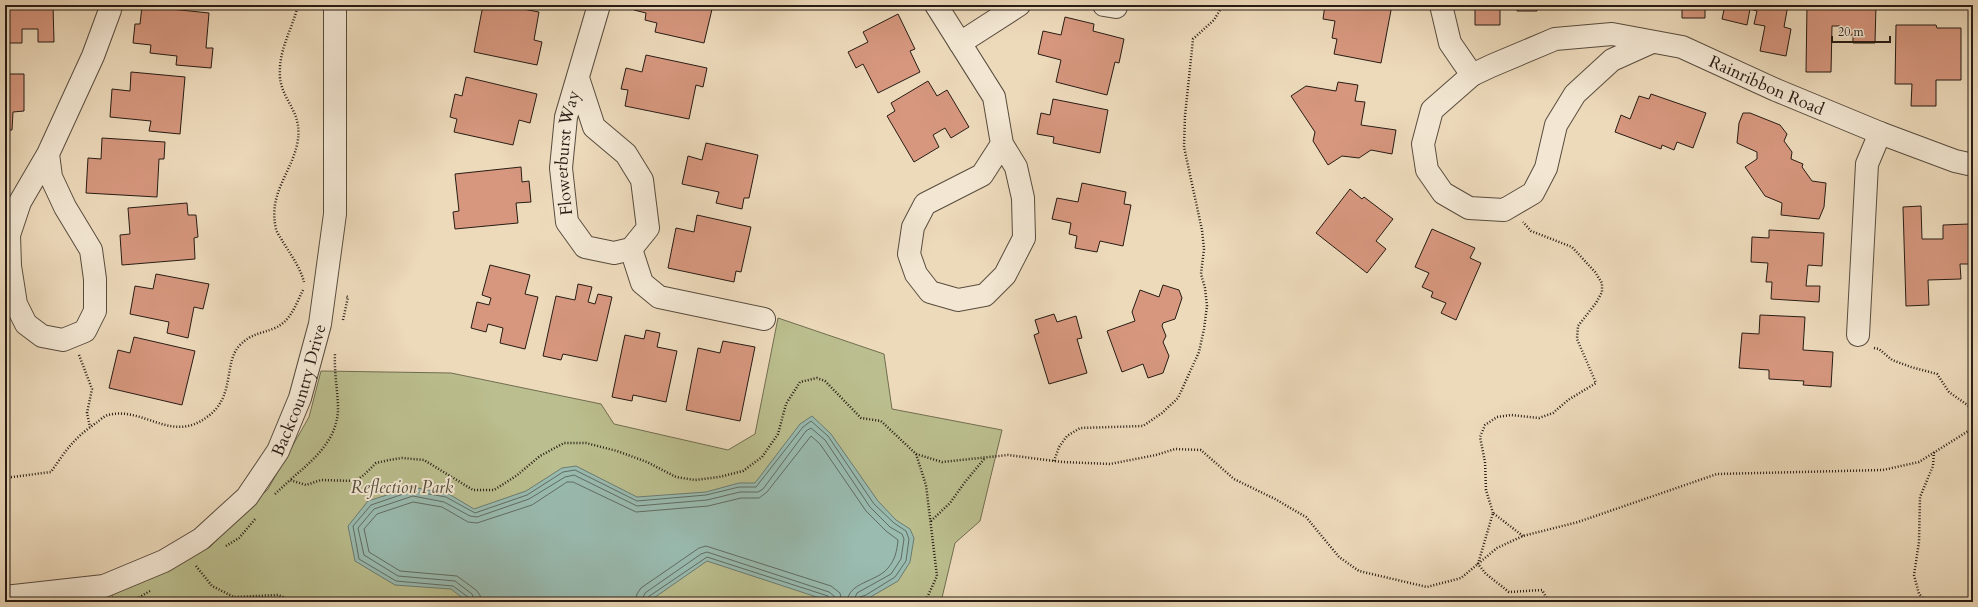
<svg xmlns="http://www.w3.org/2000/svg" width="1978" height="607" font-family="Cardo,serif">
  <rect width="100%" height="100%" fill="#eddabb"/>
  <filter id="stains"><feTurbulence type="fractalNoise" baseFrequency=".005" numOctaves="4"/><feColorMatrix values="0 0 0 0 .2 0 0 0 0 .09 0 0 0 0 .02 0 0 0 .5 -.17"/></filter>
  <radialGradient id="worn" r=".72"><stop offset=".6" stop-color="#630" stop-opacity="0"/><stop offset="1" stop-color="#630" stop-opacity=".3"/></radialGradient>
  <path fill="#bbbe8e" stroke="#716d51" d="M778 318 884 354 892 409 1002 430 980 521 955 543 941 602H113L111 588 210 547 268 489 309 417 321 371 451 373 601 404 614 424 728 450 755 434Z"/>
  <path fill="#99bbb0" stroke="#6b7b72" d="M812 416 831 434 878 501 896 520 910 529 914 538 910 562 898 581 867 599 852 602H832L707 561 648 602H468L451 589 395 585 355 561 348 526 368 501 412 487 447 493 474 509 526 491 562 468 576 466 637 497 706 492 739 483H755L800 424Z"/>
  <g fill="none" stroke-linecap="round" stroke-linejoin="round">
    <path stroke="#606c62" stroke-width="1" d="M470 602 468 597 453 586 396 581 359 559 353 526 371 505 412 491 446 497 475 513 527 495 563 472 575 470 637 501 706 495 739 487H756L803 427 811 421 828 436 874 504 894 523 906 531 909 539 906 561 895 577 866 595 860 597 858 602
      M475 602 472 594 455 581 398 576 364 555 358 528 374 509 413 496 444 502 470 516 477 517 529 499 565 477 574 475 637 506 707 500 740 492H758L763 489 806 431 811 428 825 440 870 507 890 527 902 534 904 539 901 559 891 574 857 593 853 602
      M481 602 480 595 476 590 457 576 400 571 369 552 364 529 377 514 413 502 442 507 468 522 477 523 532 505 567 482H573L636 512 708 506 741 498H759L767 492 811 436 820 444 866 511 886 531 898 540C897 551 895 560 888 568 877 582 848 582 847 602
      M635 602 637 594 641 588 699 548 706 546 831 586 840 593 842 602
      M641 602 645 593 701 554 707 552 829 592 834 596 836 602
      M646 602 648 597 707 557 828 596 831 602"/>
  </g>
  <path fill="#d6977e" stroke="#271c14" d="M5 5H53L54 42H38V29H22V43H5Z
    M483 5H502L539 12 534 40 542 42 537 65 474 52Z
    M635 5H713L704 43 655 32 657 23 645 20 646 13 634 10Z
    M1325 5H1392L1381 63 1334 54 1337 39 1332 38 1335 21 1323 19Z
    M1475 5H1537V11H1517V6H1500V25H1475Z
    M1682 5H1705V18H1682Z
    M1725 5H1788L1784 27 1791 29 1786 56 1760 51 1765 26 1754 24 1757 11 1750 9 1747 25 1722 19Z
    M1807 5H1876L1875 43H1853V35H1840V26H1832L1831 72H1806Z
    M142 6 209 13 206 48H213L211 68 176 65 177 56 150 53 151 45 133 43 135 24H140Z
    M898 14 915 49 910 51 920 72 878 93 863 64 856 68 848 52 868 42 863 32Z
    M1065 17 1094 24 1093 31 1124 39 1119 63 1115 62 1107 95 1056 82 1061 60 1038 54 1043 31 1061 35Z
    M1896 25H1936L1937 28H1961V80H1936V106H1911L1912 84H1895Z
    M646 55 707 68 703 87 696 85 689 119 625 106 628 90 621 89 626 68 642 72Z
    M131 72 185 77 180 134 149 131 151 121 110 117 112 89 130 91Z
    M5 74H24V111L13 112 12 130H5Z
    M466 77 537 94 530 123 519 120 513 145 454 132 457 119 450 117 455 94 462 96Z
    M928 81 937 96 947 90 969 127 951 138 945 128 933 135 939 147 914 162 887 116 895 111 891 103Z
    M1338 82 1358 85 1355 101 1365 102 1361 125 1396 130 1392 154 1371 150 1359 158 1342 156 1328 165 1313 141 1315 132 1291 96 1306 86 1336 91Z
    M1651 94 1706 113 1693 148 1677 142 1674 150 1662 145 1661 149 1615 132 1621 115 1630 119 1639 96 1649 99Z
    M1053 99 1108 110 1100 153 1053 143 1054 137 1037 134 1041 113 1050 115Z
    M1743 113H1750L1780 125 1787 134 1784 141 1792 152 1791 159 1803 164 1802 167 1812 181 1826 183 1824 207 1819 219 1781 215 1782 203 1765 196 1745 167 1757 159V152L1737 143 1739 123Z
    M102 138 165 142 164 159H159L157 197 86 193 88 158 101 159Z
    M706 143 758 155 749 198H744L742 209 716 203 719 192 682 184 688 156 702 160Z
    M521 167 522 182 529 181 531 202 516 203 518 223 455 229 453 212 459 211 455 174Z
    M1082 183 1126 192 1124 204 1131 205 1123 246 1100 241 1097 252 1075 248 1077 236 1069 234 1071 223 1052 219 1057 198 1078 202Z
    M1350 189 1362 199 1364 197 1393 219 1376 241 1386 249 1367 273 1316 233Z
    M187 203 188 215H196L198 237 194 238 195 259 122 265 120 235 130 234 128 208Z
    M1921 206 1922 239H1943V225L1969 224 1970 264H1960L1961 279 1928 280 1929 305 1906 306 1903 207Z
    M697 215 751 227 741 272 736 271 734 282 668 268 676 228 694 232Z
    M1432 229 1475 248 1470 258 1481 263 1456 320 1441 313 1446 303 1431 297 1433 292 1422 287 1429 273 1415 267Z
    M1769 230 1824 233 1822 266 1808 265 1806 286H1820L1819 302 1771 299 1772 282H1766L1768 263 1751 262 1752 237 1769 238Z
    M490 265 530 275 525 294 538 297 525 349 500 343 503 328 488 324 486 332 471 328 477 302 489 305 491 298 482 295Z
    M156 274 209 284 203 309 194 307 188 338 167 333 169 322 130 314 135 286 153 289Z
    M578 284 592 287 588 302 595 304 598 294 612 297 597 361 563 354 561 360 543 356 556 296 575 300Z
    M1163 285 1179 290 1182 298 1175 319 1163 323 1162 326 1166 336 1163 342 1169 356 1163 373 1148 378 1143 364 1122 372 1107 331 1135 321 1132 312 1140 290 1159 297Z
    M1054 314 1057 322 1076 316 1082 338 1077 339 1087 373 1049 384 1034 335 1039 333 1035 320Z
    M1760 315 1805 317 1803 350 1833 352 1831 387 1803 385 1804 381 1769 379V370L1739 368 1742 333 1759 334Z
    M646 330 660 333 657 347 677 351 666 402 633 395 632 401 612 397 625 335 644 339Z
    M134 337 195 351 182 405 109 388 118 350 130 353Z
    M723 341 755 347 740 421 686 410 698 348 720 353Z"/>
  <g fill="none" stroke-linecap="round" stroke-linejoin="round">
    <g stroke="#584c3e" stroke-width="24">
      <g id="minor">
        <path d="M936 5 994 97 1002 144 1016 167 1023 198 1024 238 1005 275 985 295 958 300 930 292 916 274 909 254 913 227 925 204 982 175 1002 144"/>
        <path d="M1104 5 1116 7"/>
        <path d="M1441 5 1450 43 1472 75"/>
        <path id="s1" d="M1652 42 1612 60 1575 94 1556 125 1546 168 1533 193 1504 210 1469 208 1443 193 1427 170 1423 144 1432 110 1472 75 1491 66 1555 39 1612 34 1682 47 1776 90 1880 133 1955 161 1973 165"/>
        <path d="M960 43 1019 5"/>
        <path id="s2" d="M578 78 594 127 626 154 642 180 648 228 631 249 614 253 585 247 567 222 561 168 566 117 599 5"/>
        <path d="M48 154 51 177 65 207 91 250 95 279V311L85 331 63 340 42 336 26 324 16 304 10 266 9 235 20 202 48 154 93 56 110 10V5"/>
        <path d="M631 249 642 283 659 297 764 319"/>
        <path d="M1858 335 1867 164 1880 133"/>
        <path id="s3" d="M5 597 104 586 164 561 201 539 247 497 278 451 300 398 320 324 335 214V5"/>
      </g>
    </g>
    <path stroke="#271c14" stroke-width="2.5" stroke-dasharray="1 2" stroke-linecap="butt" d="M298 5C292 31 278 49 280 78 283 103 304 112 297 145 290 175 268 194 276 229 277 233 281 238 283 242 291 255 300 267 304 282
      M343 320 348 297 345 296
      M1874 348 1879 349 1892 360 1911 367 1937 374 1949 392 1973 409
      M79 355 92 389 87 413 90 427
      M916 454 926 485 937 576 925 602
      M1054 461 1059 447 1067 436 1080 428 1143 426 1162 413 1178 398 1199 352 1204 329 1207 306 1205 288 1201 274 1204 249 1202 230 1184 147 1185 116 1193 39 1214 20 1223 5
      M5 478 51 472C66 450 74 438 96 423 99 421 104 416 108 415 144 406 171 444 207 417 236 397 223 362 240 345 252 333 261 334 275 328 291 321 296 304 303 290
      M291 479C312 461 337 441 338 410 338 391 334 373 335 354
      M275 494 290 480 306 485 321 480 355 481 364 475 376 463 389 460 402 458 424 460 473 490H494L516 476 540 456 564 443H586L617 451 647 462 676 477 695 480 719 477 743 471 762 457 778 434 786 404 800 382 817 378 825 381 861 418 881 421 916 454 942 462 1008 455 1062 462 1110 464 1156 455 1175 449 1201 450 1234 479 1275 499 1306 517 1339 557 1359 571 1427 587 1461 578 1497 548 1523 536 1578 522 1717 474 1883 470 1919 462 1973 428
      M1493 513 1486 490 1485 462 1480 437 1485 425 1497 417 1511 415 1539 418 1553 413 1568 400 1596 383 1577 339 1578 326 1596 303 1602 292V283L1595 272 1572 247 1531 231 1523 222
      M931 521 950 503 965 482 985 458
      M1523 536 1493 513 1478 564 1486 574 1509 592 1542 590 1549 602
      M226 546 239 538 256 518
      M196 566 212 586 234 597 278 595 296 602
      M670 601 671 602
      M131 602 150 591
      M1927 602 1919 594 1914 575 1919 542 1920 497 1933 466 1934 452"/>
    <use href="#minor" stroke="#f3e7d3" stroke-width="22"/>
  </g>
  <g text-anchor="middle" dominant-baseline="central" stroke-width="4" stroke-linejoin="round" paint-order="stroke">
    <g font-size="17" fill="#271c14" stroke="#f3e7d3">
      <text stroke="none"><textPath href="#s1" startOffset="756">Rainribbon Road</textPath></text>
      <text stroke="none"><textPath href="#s2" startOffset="347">Flowerburst Way</textPath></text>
      <text stroke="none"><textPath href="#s3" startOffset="390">Backcountry Drive</textPath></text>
    </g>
    <g font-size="17" font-style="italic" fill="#534d39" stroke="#f3e7d3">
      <text x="402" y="487">Reflection Park</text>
    </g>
  </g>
  <rect width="1978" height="607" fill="none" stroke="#eddabb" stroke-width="20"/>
  <rect x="6" y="6" width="1966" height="595" fill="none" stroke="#271c14" stroke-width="2"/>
  <rect x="10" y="10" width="1958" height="587" fill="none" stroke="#271c14"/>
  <path d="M1832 36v6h58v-6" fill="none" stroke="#271c14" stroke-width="2"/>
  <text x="1838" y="36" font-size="12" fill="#271c14" stroke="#f3e7d3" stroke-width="3" paint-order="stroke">20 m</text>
  <rect width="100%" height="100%" filter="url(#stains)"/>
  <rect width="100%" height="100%" fill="url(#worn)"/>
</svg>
